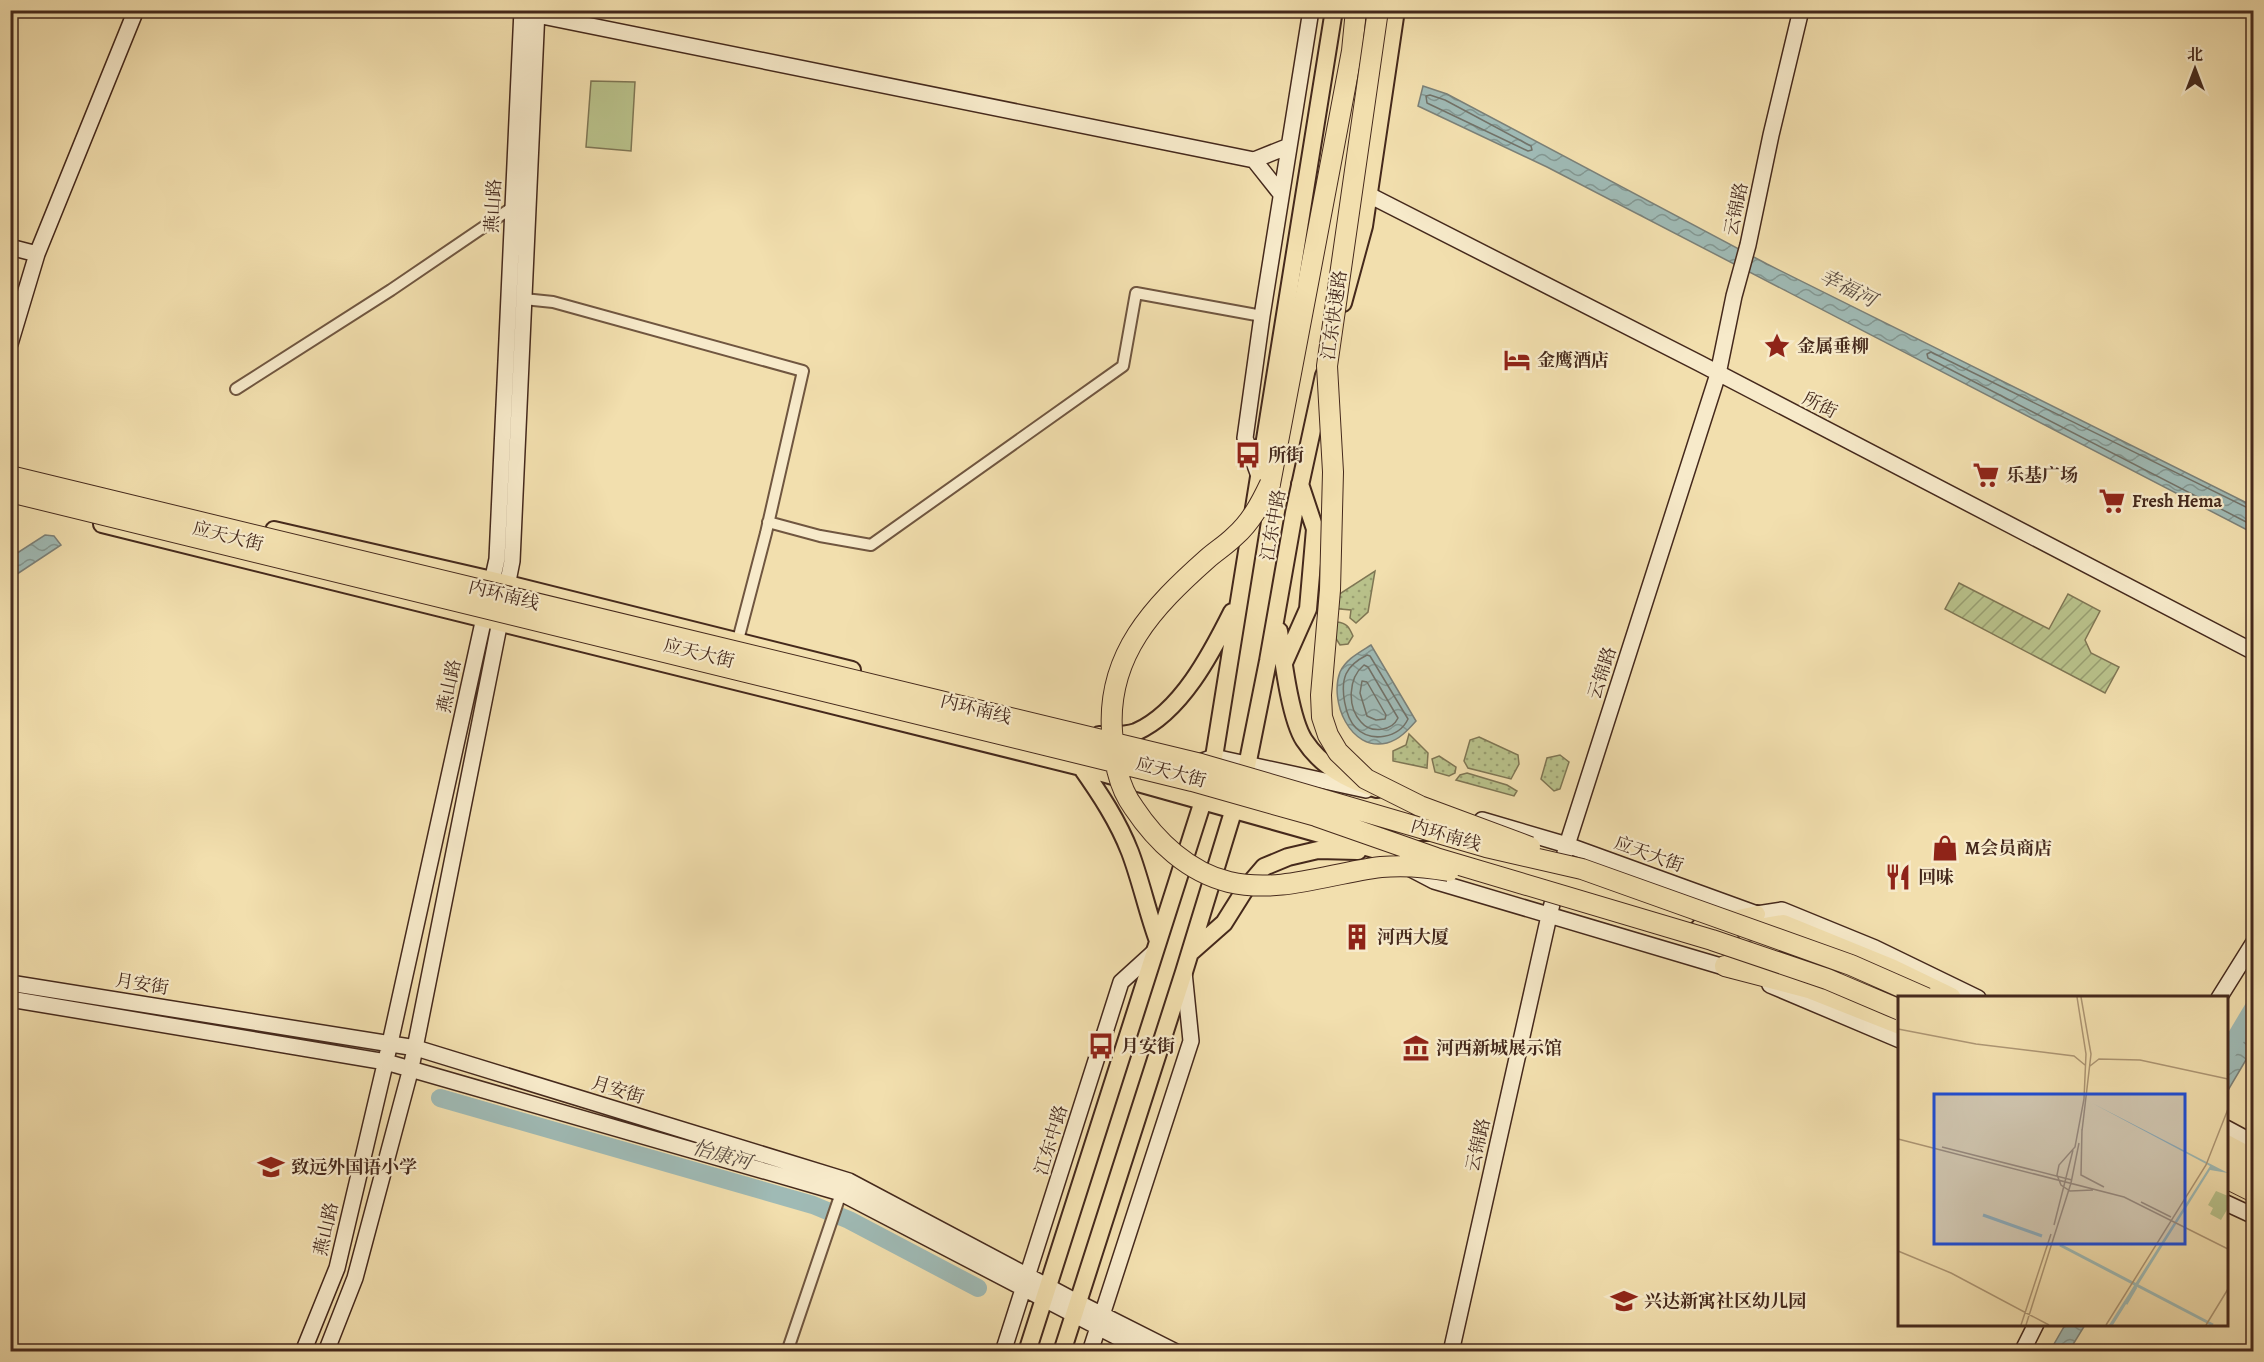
<svg xmlns="http://www.w3.org/2000/svg" width="2264" height="1362" font-family="Alegreya,'Noto Serif SC',serif">
  <defs>
    <pattern id="grass-dots" width="8" height="8" patternUnits="userSpaceOnUse" patternTransform="scale(1.5)"><rect width="8" height="8" fill="#b9c28b"/><path d="M2 2h.1M6 6h.1" fill="none" stroke="#989e71" stroke-width="1.8" stroke-linecap="round"/></pattern>
    <pattern id="garden-furrows" width="10" height="10" patternUnits="userSpaceOnUse" patternTransform="scale(1.5)"><rect width="10" height="10" fill="#b9c28b"/><path d="M-1 1l2-2M0 10L10 0M9 11l2-2" fill="none" stroke="#989e71"/></pattern>
    <pattern id="water-waves" width="16" height="10" patternUnits="userSpaceOnUse" patternTransform="scale(1.5)"><rect width="16" height="10" fill="#9fbab5"/><path d="M0 5q4-4 8 0t8 0" fill="none" stroke="#839792"/></pattern>
  </defs>
  <rect width="100%" height="100%" fill="#f2dfae"/>
  <filter id="stains"><feTurbulence type="fractalNoise" baseFrequency=".00333" numOctaves="4"/><feColorMatrix values="0 0 0 0 .2 0 0 0 0 .09 0 0 0 0 .02 0 0 0 .5 -.17"/></filter>
  <radialGradient id="worn" r=".72"><stop offset=".6" stop-color="#630" stop-opacity="0"/><stop offset="1" stop-color="#630" stop-opacity=".3"/></radialGradient>
  <path fill="url(#grass-dots)" stroke="#7f7654" stroke-width="1.5" d="M1375 571 1368 612 1356 623 1350 618 1351 610 1329 608 1327 602Z
    M1337 622C1347 623 1349 627 1353 636L1348 644 1340 645 1335 637Z
    M1409 734 1428 753 1427 768 1393 761V751L1406 745Z
    M1479 737 1518 755 1519 764 1511 779 1468 768 1464 761 1470 740Z
    M1560 755 1569 762 1560 789 1554 791 1541 779 1547 758Z
    M1439 756 1456 767 1455 773 1449 776 1435 772 1432 759Z
    M1467 773 1507 785 1517 791 1514 796 1456 780 1460 775Z"/>
  <path fill="url(#garden-furrows)" stroke="#7f7654" stroke-width="1.5" d="M1959 583 2049 629 2068 594 2100 611 2085 640 2091 653 2119 667 2105 693 1945 609Z"/>
  <path fill="#b9c28b" stroke="#7f7654" stroke-width="1.5" d="M591 81 635 82 631 151 586 147Z"/>
  <path fill="url(#water-waves)" stroke="#7b8078" stroke-width="1.5" d="M1423 86 1447 94 1767 264 2253 506V533L1547 167 1418 106Z
    M45 535 54 536 61 545 11 578V557Z
    M1371 645 1416 721C1408 730 1399 740 1387 743 1350 752 1329 701 1340 672 1346 659 1360 652 1371 645Z
    M2253 1017V1048L2227 1092V1063Z
    M2065 1325H2085L2069 1351H2050Z"/>
  <g fill="none" stroke-linecap="round" stroke-linejoin="round">
    <path stroke="#727268" stroke-width="1.5" d="M1430 95 1445 100 1531 146 1532 150 1528 151 1427 103 1426 96Z
      M2254 511 1931 352 1927 354 1928 358 2254 526
      M1367 655 1370 656 1408 719C1399 738 1371 743 1356 728 1345 717 1340 688 1346 674 1350 665 1359 659 1367 655Z
      M1364 665 1368 667 1398 718C1392 731 1371 734 1361 722 1347 707 1348 678 1364 665Z
      M1362 681 1367 682 1386 715 1385 719 1376 720 1367 716 1360 693Z"/>
    <path stroke="#9fbab5" stroke-width="18" d="M2226 1054 2254 1007
      M440 1098 813 1205 849 1220 978 1288"/>
    <g stroke="#705640" stroke-width="14">
      <path id="street" d="M524 299 553 302 803 371 766 533 738 640
        M236 389 391 290 513 207
        M768 522 820 536 871 545 1123 366 1136 293 1262 316
        M787 1352 841 1193"/>
    </g>
    <g stroke="#45291c" stroke-width="18">
      <path id="secondary" d="M527 13 1254 160 1289 146
        M1254 160 1281 194
        M1369 195 1699 363 2254 652
        M10 247 37 254
        M10 344 37 254 136 10
        M1259 476 1245 438 1262 316 1311 10
        M1202 761 1214 757 1366 790
        M1482 820 1567 845 1757 914 1782 910 1875 948 1978 998
        M1411 869 1434 881 1734 970
        M10 983 416 1048 849 1181 1077 1302 1176 1352
        M1770 985 1900 1040
        M2219 998 2254 942
        M10 999 386 1062 841 1193 1146 1352
        M2226 1128 2254 1143
        M2226 1203 2254 1216
        M303 1352 337 1268 390 1043 497 559 522 10
        M326 1352 355 1278 411 1068 512 561 537 10
        M1003 1352 1121 982 1154 952
        M1090 1352 1191 1041 1184 972
        M1451 1352 1549 916 1567 845 1718 374 1734 296 1748 245 1771 135 1801 10
        M2022 1352 2036 1324"/>
    </g>
    <g stroke="#45291c" stroke-width="20">
      <path id="primary" d="M1343 303 1364 226 1396 10
        M102 524 1081 767 1377 850H1446L1537 878
        M274 530 492 580 852 670
        M1279 631C1283 659 1290 718 1304 740 1321 766 1348 781 1377 789
        M1284 663 1308 609 1315 529 1300 484
        M1099 735C1110 735 1126 736 1136 732 1181 712 1211 654 1232 612
        M1081 767C1100 794 1118 821 1130 852 1141 881 1147 911 1158 941
        M1525 865 1686 916
        M1723 916 1734 919 1757 914
        M1190 953 1224 923 1246 888 1264 867 1288 857 1318 850 1358 851
        M2226 1159 2254 1173
        M1027 1352 1203 801 1214 757 1334 10
        M1062 1352 1184 972 1247 766 1268 661 1294 513 1324 375"/>
    </g>
    <g stroke="#45291c" stroke-width="22">
      <path id="highway" d="M1270 484 1352 51 1356 10
        M1747 931 1783 925 1891 969 1951 998
        M1725 966 1809 988 1900 1024
        M2226 1145 2254 1160
        M2226 1178 2254 1192"/>
    </g>
    <use href="#street" stroke="#f7eaca" stroke-width="10"/>
    <use href="#secondary" stroke="#f7eaca" stroke-width="15"/>
    <use href="#primary" stroke="#f2dfae" stroke-width="16"/>
    <use href="#highway" stroke="#f2dfae" stroke-width="20"/>
    <g stroke="#45291c" stroke-width="22" stroke-linecap="butt">
      <path id="highway-bridge" d="M1378 10 1327 366 1333 472 1330 590 1321 695 1322 717 1328 735 1338 752 1366 779 1420 806 1530 847
        M10 476 1201 764 1486 847 1582 869 1851 965 1926 998
        M1270 484C1261 503 1251 522 1235 536 1226 545 1216 551 1207 559 1153 607 1107 655 1112 731 1114 758 1117 785 1134 808 1156 841 1188 872 1229 882 1281 894 1330 873 1381 867 1403 865 1428 867 1449 871
        M10 492 1192 781 1316 816 1436 858 1712 940 1827 979 1900 1010"/>
    </g>
    <use href="#highway-bridge" stroke="#f2dfae" stroke-width="20"/>
  </g>
  <defs>
    <g id="sight-bare" transform="scale(2.07)"><path d="M0-6L1.8-2.2L6-1.7L2.9 1.2L3.7 5.4L0 3.3L-3.7 5.4L-2.9 1.2L-6-1.7L-1.8-2.2Z" fill="#8f2418" stroke="#f7eaca" stroke-width="2.5" paint-order="stroke"/></g>
    <g id="hotel-bare" transform="scale(2.07)"><path d="M-6-4.5h1.5V1H6V5H4.5V3h-9V5H-6ZM-4 0a1.8 1.8 0 1 1 3.6 0ZM.5 0V-2.5h3Q6-2.5 6 0Z" fill="#8f2418" stroke="#f7eaca" stroke-width="2.5" paint-order="stroke"/></g>
    <g id="bus-bare" transform="scale(2.07)"><path d="M-5-6H5V4H4V6H2V4H-2V6H-4V4H-5ZM-3.5-4V0h7V-4ZM-3.5 1.2v1.5H-2V1.2ZM2 1.2v1.5H3.5V1.2Z" fill="#8f2418" stroke="#f7eaca" stroke-width="2.5" paint-order="stroke"/></g>
    <g id="supermarket-bare" transform="scale(2.07)"><path d="M-6-5.5h2.5l.6 2H6L4.5 2H-2.5L-4.4-4H-6ZM-1.5 3.2a1.3 1.3 0 1 0 .1 0ZM3 3.2a1.3 1.3 0 1 0 .1 0Z" fill="#8f2418" stroke="#f7eaca" stroke-width="2.5" paint-order="stroke"/></g>
    <g id="shop-bare" transform="scale(2.07)"><path d="M-5-2.5h2.3a2.7 3.5 0 0 1 5.4 0H5L5.5 6h-11ZM-1.5-2.5h3a1.5 2.3 0 0 0-3 0Z" fill="#8f2418" stroke="#f7eaca" stroke-width="2.5" paint-order="stroke"/></g>
    <g id="restaurant-bare" transform="scale(2.07)"><path d="M-5-6h1v4h1v-4h1v4h1v-4h1v5L-1.5 .5V6h-2V.5L-5-1ZM5-6V6H3V1.5H1.5Q1.5-4 5-6Z" fill="#8f2418" stroke="#f7eaca" stroke-width="2.5" paint-order="stroke"/></g>
    <g id="building-bare" transform="scale(2.07)"><path d="M-4-6H4V6H1V3H-1V6H-4ZM-2.5-4.3h1.7v1.8h-1.7ZM.8-4.3h1.7v1.8H.8ZM-2.5-1h1.7V.8h-1.7ZM.8-1h1.7V.8H.8Z" fill="#8f2418" stroke="#f7eaca" stroke-width="2.5" paint-order="stroke"/></g>
    <g id="museum-bare" transform="scale(2.07)"><path d="M0-6L6-3V-2H-6V-3ZM-5-1h2V3h-2ZM-1-1h2V3h-2ZM3-1h2V3H3ZM-6 4H6V6H-6Z" fill="#8f2418" stroke="#f7eaca" stroke-width="2.5" paint-order="stroke"/></g>
    <g id="school-bare" transform="scale(2.07)"><path d="M0-5L7-2L0 1L-7-2ZM-4 1L0 2.5L4 1V4Q0 6-4 4Z" fill="#8f2418" stroke="#f7eaca" stroke-width="2.5" paint-order="stroke"/></g>
  </defs>
  <g fill-rule="evenodd">
    <use href="#sight-bare" x="1777" y="346"/>
    <use href="#hotel-bare" x="1517" y="360"/>
    <use href="#bus-bare" x="1248" y="455"/>
    <use href="#supermarket-bare" x="1986" y="475"/>
    <use href="#supermarket-bare" x="2112" y="501"/>
    <use href="#shop-bare" x="1945" y="848"/>
    <use href="#restaurant-bare" x="1898" y="877"/>
    <use href="#building-bare" x="1357" y="937"/>
    <use href="#bus-bare" x="1101" y="1046"/>
    <use href="#museum-bare" x="1416" y="1048"/>
    <use href="#school-bare" x="271" y="1167"/>
    <use href="#school-bare" x="1624" y="1301"/>
  </g>
  <g text-anchor="middle" dominant-baseline="central" stroke-width="4.5" stroke-linejoin="round" paint-order="stroke">
    <g font-size="18" fill="#45291c" stroke="#f7eaca">
      <text transform="translate(493 206) rotate(-87)">燕山路</text>
      <text transform="translate(1736 209) rotate(-78)">云锦路</text>
      <text transform="translate(1334 315) rotate(-82)">江东快速路</text>
      <text transform="translate(1820 405) rotate(27)">所街</text>
      <text transform="translate(1273 525) rotate(-80)">江东中路</text>
      <text transform="translate(228 536) rotate(14)">应天大街</text>
      <text transform="translate(504 595) rotate(14)">内环南线</text>
      <text transform="translate(699 653) rotate(14)">应天大街</text>
      <text transform="translate(1602 673) rotate(-72)">云锦路</text>
      <text transform="translate(449 686) rotate(-78)">燕山路</text>
      <text transform="translate(976 709) rotate(14)">内环南线</text>
      <text transform="translate(1171 772) rotate(15)">应天大街</text>
      <text transform="translate(1446 835) rotate(16)">内环南线</text>
      <text transform="translate(1649 854) rotate(20)">应天大街</text>
      <text transform="translate(142 984) rotate(9)">月安街</text>
      <text transform="translate(618 1090) rotate(17)">月安街</text>
      <text transform="translate(1051 1140) rotate(-73)">江东中路</text>
      <text transform="translate(1478 1145) rotate(-77)">云锦路</text>
      <text transform="translate(326 1229) rotate(-77)">燕山路</text>
    </g>
    <g font-size="18" font-weight="bold" fill="#45291c" stroke="#f7eaca" text-anchor="start">
      <text x="1797" y="346">金属垂柳</text>
      <text x="1537" y="360">金鹰酒店</text>
      <text x="1268" y="455">所街</text>
      <text x="2006" y="475">乐基广场</text>
      <text x="2132" y="501">Fresh Hema</text>
      <text x="1965" y="848">M会员商店</text>
      <text x="1918" y="877">回味</text>
      <text x="1377" y="937">河西大厦</text>
      <text x="1121" y="1046">月安街</text>
      <text x="1436" y="1048">河西新城展示馆</text>
      <text x="291" y="1167">致远外国语小学</text>
      <text x="1644" y="1301">兴达新寓社区幼儿园</text>
    </g>
    <g font-size="20" font-style="italic" fill="#5c4d42" stroke="#f7eaca">
      <text transform="translate(1848 288) rotate(27)">幸福河</text>
      <text transform="translate(722 1155) rotate(16)">怡康河</text>
    </g>
  </g>
  <g transform="translate(1898 996)">
    <rect width="330" height="330" fill="#f2dfae"/>
    <path d="M318 195 330 200V212L323 224 312 218 315 212 310 209Z" fill="#b9c28b"/>
    <path d="M194 107 330 177 312 174 215 329H211L312 170Z" fill="#9fbab5"/>
    <path fill="none" stroke="#9fbab5" stroke-width="3" d="M85 219 144 240M162 249 315 329M228 308 238 291"/>
    <path fill="none" stroke="#ad9674" stroke-width="1.5" d="M179 1 188 58 186 103 177 151 161 169 159 179 163 189 172 195 195 194M183 1 193 58 184 135M0 33 78 48 176 60 187 69M192 70 201 63 242 64 330 83M184 133 183 179 206 191M0 143 226 201 330 253M44 151 174 184M243 206 273 221M156 229 175 154M0 255 53 277 151 329M123 329 153 238M128 329 173 187 181 147M208 329 308 169 330 113M308 329 330 293"/>
    <path fill="#1d4ed8" fill-opacity="0.15" stroke="#1d4ed8" stroke-width="3" d="M36 98H287V248H36Z"/>
    <rect width="330" height="330" fill="none" stroke="#45291c" stroke-width="3"/>
  </g>
  <rect width="2264" height="1362" fill="none" stroke="#f2dfae" stroke-width="36"/>
  <rect x="12" y="12" width="2240" height="1338" fill="none" stroke="#45291c" stroke-width="3"/>
  <rect x="18" y="18" width="2228" height="1326" fill="none" stroke="#45291c" stroke-width="1.5"/>
  <g transform="translate(2195 69)" stroke="#f7eaca" stroke-width="4.5" paint-order="stroke">
  <path d="M0-4.5L10 22L0 15L-10 22Z" fill="#45291c"/>
  <text y="-9" font-size="16" font-weight="bold" text-anchor="middle" fill="#45291c">北</text>
  </g>
  <rect width="100%" height="100%" filter="url(#stains)"/>
  <rect width="100%" height="100%" fill="url(#worn)"/>
</svg>
